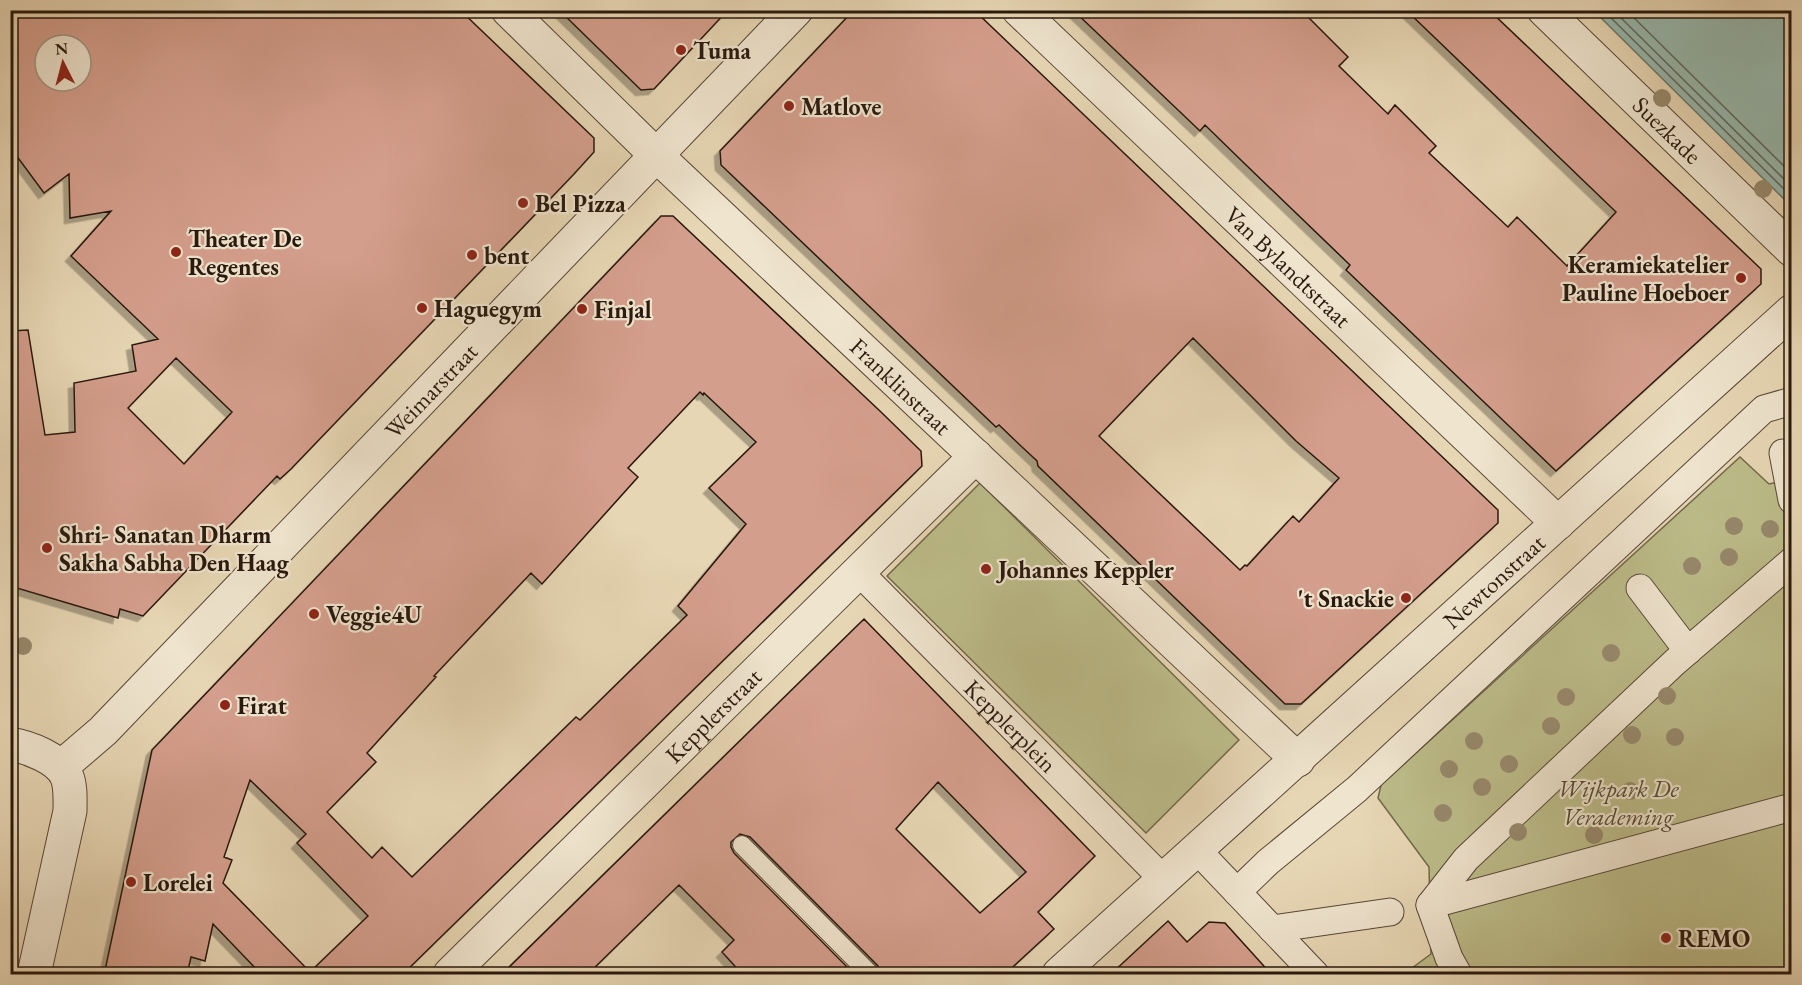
<svg xmlns="http://www.w3.org/2000/svg" width="1802" height="985" font-family="'EB Garamond',serif">
  <defs>
    <filter id="shadow"><feDropShadow dx="-5.5" dy="5.5" stdDeviation="0" flood-color="#0004"/></filter>
  </defs>
  <rect width="100%" height="100%" fill="#e7d6b4"/>
  <filter id="stains"><feTurbulence type="fractalNoise" baseFrequency=".00333" numOctaves="4"/><feColorMatrix values="0 0 0 0 .2 0 0 0 0 .09 0 0 0 0 .02 0 0 0 .5 -.17"/></filter>
  <radialGradient id="worn" r=".72"><stop offset=".6" stop-color="#630" stop-opacity="0"/><stop offset="1" stop-color="#630" stop-opacity=".3"/></radialGradient>
  <path fill="#bcbc89" stroke="#726a4b" stroke-width="1.5" d="M1740 457 1769 484 1791 479V974H1404L1431 954 1429 867 1378 798 1381 785Z
    M980 483 1239 740 1146 833 887 576Z"/>
  <path fill="#97b9af" stroke="#6b796e" stroke-width="1.5" d="M1594 11H1791V206Z"/>
  <g fill="none" stroke-linecap="round" stroke-linejoin="round">
    <path stroke="#60695e" stroke-width="1.5" d="M1603 10 1792 197
      M1613 10 1792 187
      M1626 10 1792 174"/>
  </g>
  <path fill="#d49e8c" stroke="#29190d" stroke-width="1.5" fill-rule="evenodd" filter="url(#shadow)" d="M10 10H460L594 138V152L574 174 291 469 280 479 277 476 143 616 120 609 118 618 10 586V331L28 330 45 435 75 432 74 383 136 371 132 345 158 339 71 256 111 211 70 218 69 174 44 193 10 147ZM45 45H81V81H45ZM176 358 232 412 184 464 128 408Z
    M559 10H728L654 89 641 90Z
    M854 10H974L1498 510V523L1301 704H1285L1038 466 1037 461 1022 447 999 425 996 427 721 165 720 151ZM1193 338 1296 441 1339 478 1299 522 1293 516 1247 566 1245 565 1240 570 1099 436Z
    M1073 10H1301L1348 57 1339 66 1388 114 1395 105 1436 146 1429 153 1508 227 1517 217 1567 266 1616 212 1406 10H1489L1761 269V284L1556 471 1346 270 1350 265 1245 164 1205 125 1200 131Z
    M661 216H673L881 412 921 451 922 466 402 975H262L213 924 205 961 191 957 187 975H104L152 750ZM700 392 703 395 704 393 756 442 709 488 746 524 678 606 687 615 580 720 576 717 412 877 382 847 372 858 327 812 376 762 367 753 436 677 434 676 531 573 542 584 638 477 628 468ZM250 780 306 834 297 843 368 916 310 972 223 883 232 860 224 857Z
    M864 619 1095 856 1038 912 1054 929 1004 975H881L878 966 750 837 740 834 731 842V847L734 853 855 975H743L722 952 734 940 679 885 587 975H501ZM938 782 1026 872 980 913 896 829Z
    M1168 921 1187 942 1209 922 1225 923 1272 975H1110Z"/>
  <g fill="none" stroke-linecap="round" stroke-linejoin="round">
    <g stroke="#584837" stroke-width="20">
      <path id="service" d="M742 845 870 974"/>
    </g>
    <g stroke="#584837" stroke-width="29">
      <g id="pedestrian">
        <path d="M1783 453 1792 500"/>
        <path id="s1" d="M859 572 1164 880"/>
        <path d="M1640 588 1688 651"/>
        <path d="M1197 850 1315 974"/>
        <path d="M1237 892 1268 862 1357 789 1764 409 1792 401"/>
        <path d="M1430 905 1466 859 1675 662 1792 561"/>
        <path d="M1272 929 1390 912"/>
        <path d="M1458 974 1449 958 1430 905 1792 807"/>
      </g>
    </g>
    <g stroke="#584837" stroke-width="35">
      <g id="minor">
        <path id="s2" d="M508 10 657 156 1298 760"/>
        <path id="s3" d="M1019 10 1558 523"/>
        <path id="s4" d="M1544 10 1792 250"/>
        <path d="M10 744C29 747 60 759 67 777 71 787 70 800 70 811L34 974"/>
        <path id="s5" d="M61 767 103 731 796 10"/>
        <path id="s6" d="M450 974 976 456"/>
        <path id="s7" d="M1059 974 1792 311"/>
      </g>
    </g>
    <use href="#service" stroke="#efe4ce" stroke-width="18"/>
    <use href="#pedestrian" stroke="#efe4ce" stroke-width="27"/>
    <use href="#minor" stroke="#efe4ce" stroke-width="33"/>
  </g>
  <g fill="#97896c">
    <circle cx="1662" cy="98" r="9"/>
    <circle cx="1763" cy="189" r="9"/>
    <circle cx="1734" cy="526" r="9"/>
    <circle cx="1770" cy="529" r="9"/>
    <circle cx="1729" cy="557" r="9"/>
    <circle cx="1692" cy="566" r="9"/>
    <circle cx="23" cy="646" r="9"/>
    <circle cx="1611" cy="653" r="9"/>
    <circle cx="1667" cy="696" r="9"/>
    <circle cx="1566" cy="697" r="9"/>
    <circle cx="1551" cy="726" r="9"/>
    <circle cx="1632" cy="735" r="9"/>
    <circle cx="1675" cy="737" r="9"/>
    <circle cx="1474" cy="741" r="9"/>
    <circle cx="1509" cy="764" r="9"/>
    <circle cx="1449" cy="769" r="9"/>
    <circle cx="1482" cy="787" r="9"/>
    <circle cx="1630" cy="791" r="9"/>
    <circle cx="1443" cy="813" r="9"/>
    <circle cx="1518" cy="832" r="9"/>
    <circle cx="1594" cy="835" r="9"/>
  </g>
  <g fill="#8f2418" stroke="#efe4ce" stroke-width="2">
    <circle cx="681" cy="50" r="6"/>
    <circle cx="789" cy="106" r="6"/>
    <circle cx="523" cy="203" r="6"/>
    <circle cx="176" cy="252" r="6"/>
    <circle cx="472" cy="255" r="6"/>
    <circle cx="1741" cy="278" r="6"/>
    <circle cx="422" cy="308" r="6"/>
    <circle cx="582" cy="309" r="6"/>
    <circle cx="47" cy="548" r="6"/>
    <circle cx="986" cy="569" r="6"/>
    <circle cx="1406" cy="598" r="6"/>
    <circle cx="314" cy="614" r="6"/>
    <circle cx="225" cy="705" r="6"/>
    <circle cx="131" cy="882" r="6"/>
    <circle cx="1666" cy="938" r="6"/>
  </g>
  <g text-anchor="middle" dominant-baseline="central" stroke-width="4.5" stroke-linejoin="round" paint-order="stroke">
    <g font-size="24" font-weight="bold" fill="#29190d" stroke="#efe4ce" text-anchor="start">
      <text x="693" y="50">Tuma</text>
      <text x="801" y="106">Matlove</text>
      <text x="535" y="203">Bel Pizza</text>
      <text x="188" y="238">Theater De<tspan x="188" dy="28">Regentes</tspan></text>
      <text x="484" y="255">bent</text>
      <text x="1729" y="264" text-anchor="end">Keramiekatelier<tspan x="1729" dy="28">Pauline Hoeboer</tspan></text>
      <text x="434" y="308">Haguegym</text>
      <text x="594" y="309">Finjal</text>
      <text x="59" y="534">Shri- Sanatan Dharm<tspan x="59" dy="28">Sakha Sabha Den Haag</tspan></text>
      <text x="998" y="569">Johannes Keppler</text>
      <text x="1394" y="598" text-anchor="end">'t Snackie</text>
      <text x="326" y="614">Veggie4U</text>
      <text x="237" y="705">Firat</text>
      <text x="143" y="882">Lorelei</text>
      <text x="1678" y="938">REMO</text>
    </g>
    <g font-size="24" fill="#29190d" stroke="#efe4ce">
      <text stroke="none"><textPath href="#s4" startOffset="172">Suezkade</textPath></text>
      <text stroke="none"><textPath href="#s3" startOffset="372">Van Bylandtstraat</textPath></text>
      <text stroke="none"><textPath href="#s2" startOffset="544">Franklinstraat</textPath></text>
      <text stroke="none"><textPath href="#s5" startOffset="528">Weimarstraat</textPath></text>
      <text stroke="none"><textPath href="#s7" startOffset="586">Newtonstraat</textPath></text>
      <text stroke="none"><textPath href="#s6" startOffset="369">Kepplerstraat</textPath></text>
      <text stroke="none"><textPath href="#s1" startOffset="216">Kepplerplein</textPath></text>
    </g>
    <g font-size="24" font-style="italic" fill="#554a32" stroke="#efe4ce">
      <text x="1618" y="788">Wijkpark De<tspan x="1618" dy="28">Verademing</tspan></text>
    </g>
  </g>
  <rect width="1802" height="985" fill="none" stroke="#e7d6b4" stroke-width="36"/>
  <rect x="12" y="12" width="1778" height="961" fill="none" stroke="#29190d" stroke-width="3"/>
  <rect x="18" y="18" width="1766" height="949" fill="none" stroke="#29190d" stroke-width="1.5"/>
  <g transform="translate(63 63) rotate(354)"><circle r="28" fill="#efe4ce" stroke="#a09381" stroke-width="1.5"/>
  <path d="M0-4.5L10 22L0 15L-10 22Z" fill="#8f2418"/>
  <text y="-9" font-size="16" font-weight="bold" text-anchor="middle" fill="#29190d">N</text>
  </g>
  <rect width="100%" height="100%" filter="url(#stains)"/>
  <rect width="100%" height="100%" fill="url(#worn)"/>
</svg>
